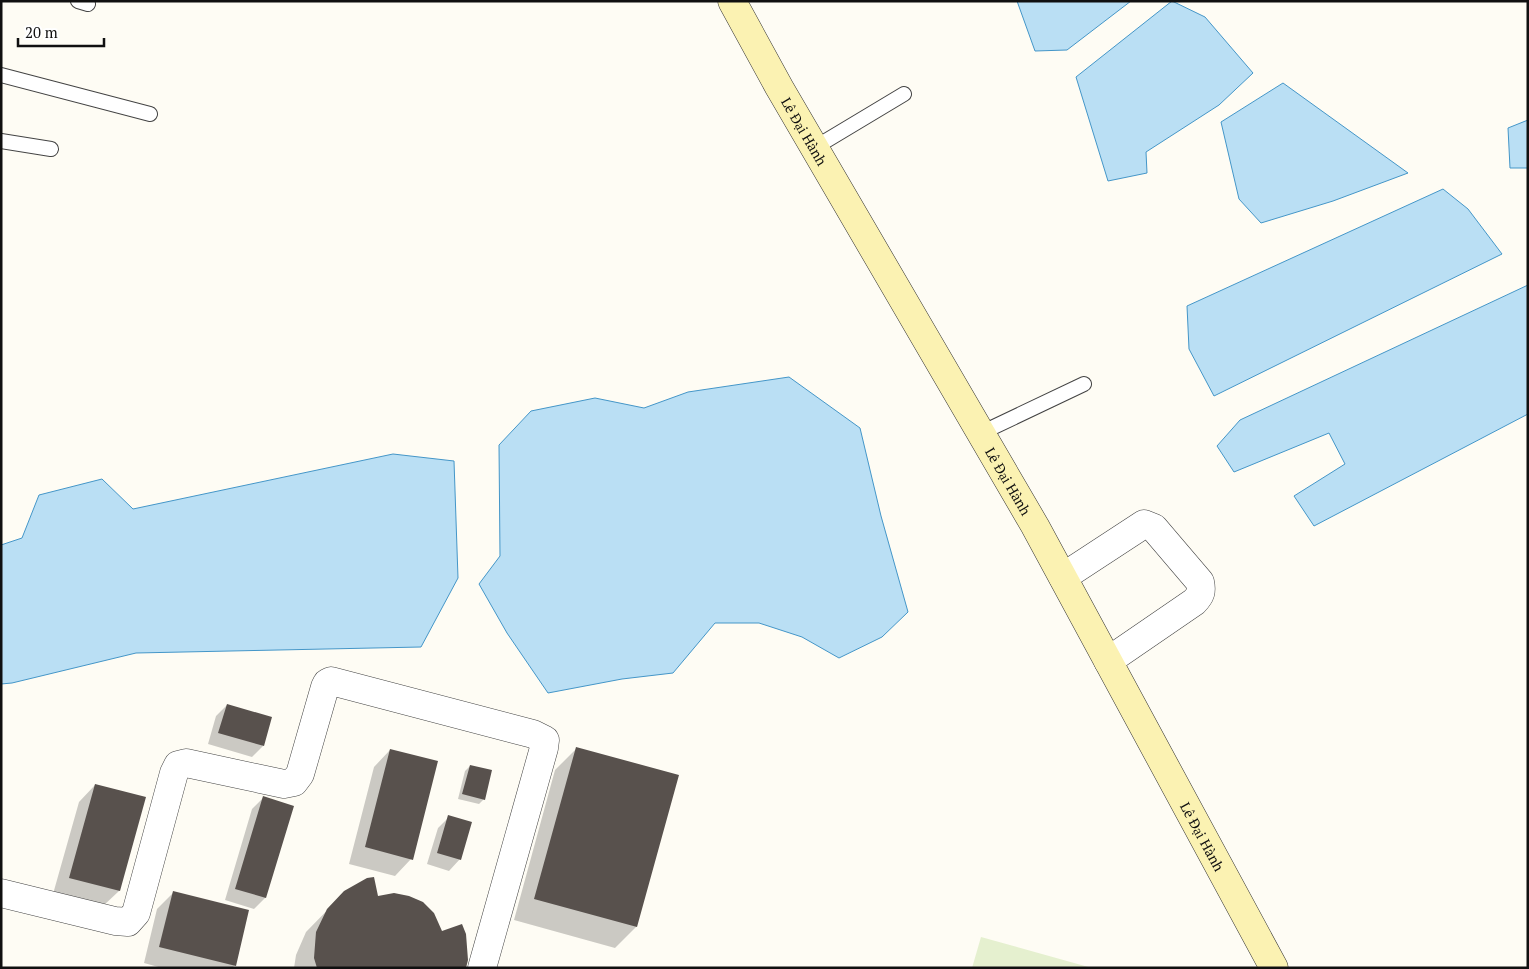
<svg xmlns="http://www.w3.org/2000/svg" width="1529" height="969" font-family="'PT Serif',serif">
  <rect width="100%" height="100%" fill="#fefcf4"/>
  <path fill="#e5f0cf" d="M981 937 1092 968H972Z"/>
  <path fill="#badff4" stroke="#4496c8" d="M1017 1H1131L1067 50 1035 51Z
    M1172 1 1205 17 1253 73 1219 105 1146 152 1147 173 1108 181 1076 77Z
    M1283 83 1408 173 1333 201 1261 223 1239 199 1221 122Z
    M1528 120V168H1510L1508 128Z
    M1443 189 1468 209 1502 254 1214 396 1189 349 1187 306Z
    M1528 285V414L1314 526 1294 496 1345 464 1329 433 1234 472 1217 446 1240 420Z
    M789 377 860 428 881 516 908 612 882 637 839 658 802 637 759 623H715L673 673 622 679 548 693 507 633 479 584 500 556 499 445 531 411 595 398 644 408 688 392Z
    M393 454 454 461 458 578 421 647 136 653 12 683 1 684V545L22 538 39 495 102 479 133 509Z"/>
  <path fill="#0003" d="M227 705 263 746 252 757 208 744 216 716Z
    M576 749 636 927 615 948 514 920 555 770Z
    M390 750 411 859 395 876 349 864 374 767Z
    M470 766 484 799 479 804 458 799 465 771Z
    M95 785 119 891 102 907 53 894 79 802Z
    M263 798 292 806 265 898 254 909 225 900 252 809Z
    M449 817 460 859 449 871 427 864 438 828Z
    M174 892 235 965 232 968H162L144 963 157 909Z
    M345 892 377 898 441 933 465 968H294L296 955 306 932Z"/>
  <path fill="#58514d" d="M227 704 272 717 264 746 218 733Z
    M576 747 679 775 637 927 534 899Z
    M390 749 438 761 413 860 365 847Z
    M470 765 492 770 485 800 462 794Z
    M95 784 146 797 120 891 69 878Z
    M263 796 294 806 266 898 235 889Z
    M448 815 472 822 461 860 437 853Z
    M374 877 378 896 394 893 409 896 423 902 434 913 442 931 462 924 466 934 468 960 466 968H317L314 958 316 932 327 909 344 891 367 878Z
    M173 891 249 910 236 966 159 947Z"/>
  <g fill="none" stroke-linecap="round" stroke-linejoin="round">
    <g stroke="#434343" stroke-width="16">
      <path id="service" d="M78 1 88 4
        M1 75 150 114
        M1 141 51 149
        M814 148 904 94
        M981 433 1084 384"/>
    </g>
    <g stroke="#434343" stroke-width="29">
      <path id="minor" d="M1063 577 1144 524 1154 528 1200 582C1202 591 1201 595 1194 602L1108 661
        M1 893 115 921 128 922 136 913 174 773 178 765 186 763 284 784 294 782 300 774 325 687 327 683 331 681 533 734 545 740 544 748 482 968"/>
    </g>
    <g stroke="#323232" stroke-width="29">
      <g id="secondary">
        <path id="s1" d="M732 1 779 87 1035 526 1274 968"/>
      </g>
    </g>
    <use href="#service" stroke="#fff" stroke-width="14"/>
    <use href="#minor" stroke="#fff" stroke-width="28"/>
    <use href="#secondary" stroke="#fbf2b2" stroke-width="28"/>
  </g>
  <g text-anchor="middle" dominant-baseline="central" stroke-width="5" stroke-linejoin="round" paint-order="stroke">
    <g font-size="14" fill="#101010" stroke="#fff">
      <text stroke="none"><textPath href="#s1" startOffset="149">Lê Đại Hành</textPath></text>
      <text stroke="none"><textPath href="#s1" startOffset="554">Lê Đại Hành</textPath></text>
      <text stroke="none"><textPath href="#s1" startOffset="959">Lê Đại Hành</textPath></text>
    </g>
  </g>
  <rect width="1529" height="969" fill="none" stroke="#101010" stroke-width="5"/>
  <path d="M18 38v8h86v-8" fill="none" stroke="#101010" stroke-width="2.5"/>
  <text x="25" y="38" font-size="15" fill="#101010" stroke="#ffffff" stroke-width="4" paint-order="stroke">20 m</text>
</svg>
